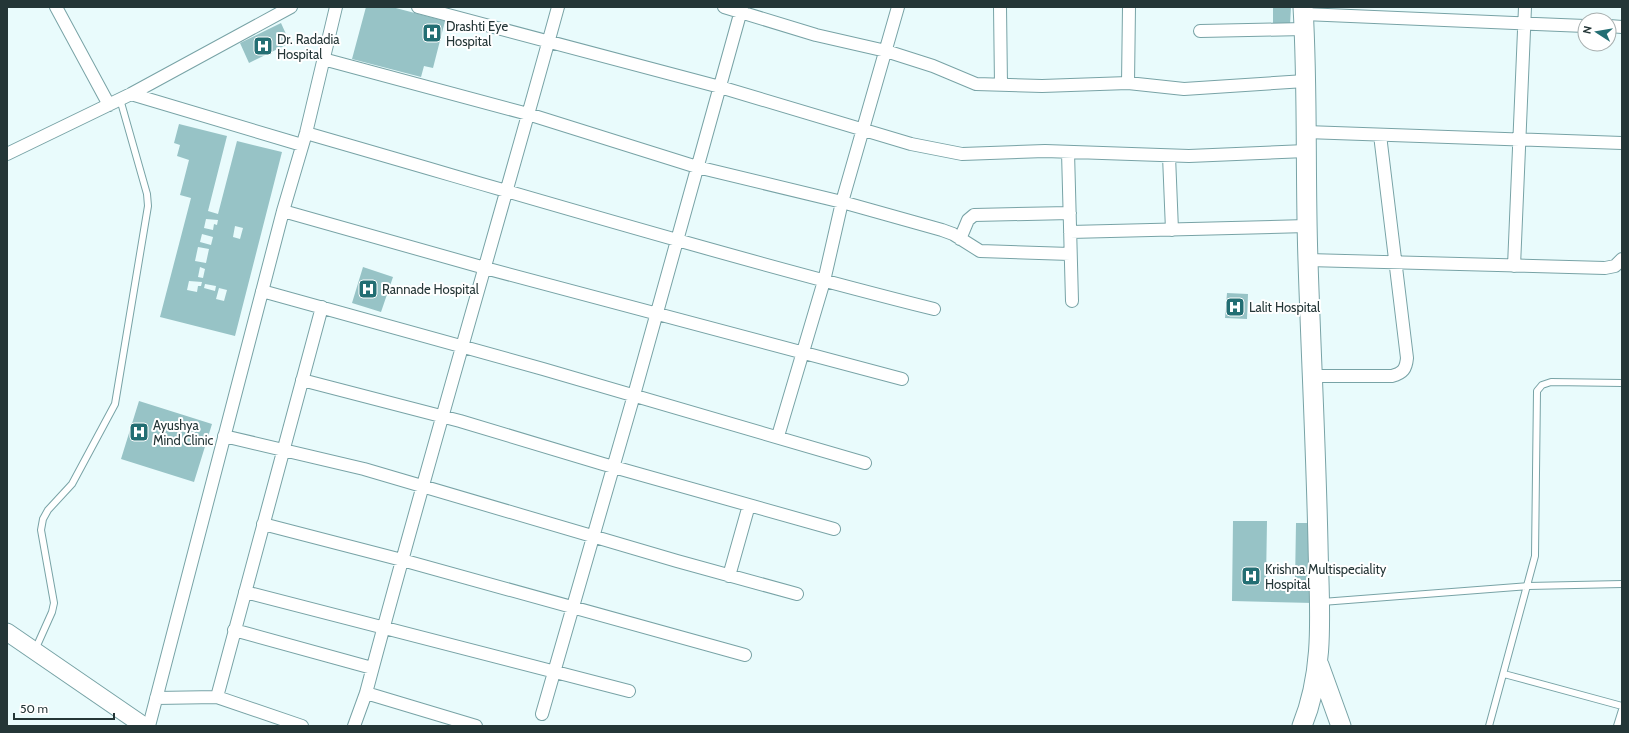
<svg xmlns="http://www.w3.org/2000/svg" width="1629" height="733" font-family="Cabin,sans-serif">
  <rect width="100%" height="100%" fill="#e9fbfc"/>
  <path fill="#97c3c6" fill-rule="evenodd" d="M366 7H392L445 21 433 68 424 66 421 77 352 59Z
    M1273 7H1291L1290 25H1273Z
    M281 23 290 43 249 63 240 43Z
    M179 124 227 136 208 211 218 214 237 141 282 152 235 336 160 317 191 198 180 195 189 160 177 156 180 145 174 143ZM206 219 218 220 217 225 214 224 213 230 204 228ZM235 226 243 228 240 239 233 237ZM202 234 213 237 211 245 200 242ZM198 247 209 249 206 263 195 261ZM200 267 205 269 203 278 198 277ZM189 281 202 282 201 286H198L197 292 187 290ZM205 284 216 286 215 291 204 288ZM219 288 227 290 224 301 216 299Z
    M363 267 393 277 381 312 352 303Z
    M1227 293 1248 294 1247 319 1225 318Z
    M139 401 212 424 194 482 121 459Z
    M1233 521H1267L1266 582H1295L1296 523H1310L1309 586 1313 587V603L1232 601Z"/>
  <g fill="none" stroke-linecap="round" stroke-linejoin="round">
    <g stroke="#78a3a6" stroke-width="8">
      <path id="service" d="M1322 602 1528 586 1622 584
        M35 650 52 612 54 603 41 530 43 519 48 510 72 484 115 404 148 206 147 194 120 99
        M1504 674 1622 706
        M1489 726 1535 556 1537 391 1542 385 1551 382 1622 383
        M1617 726 1622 710"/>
    </g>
    <g stroke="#78a3a6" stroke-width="14">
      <path id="minor" d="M56 7 109 105
        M418 7 720 87 911 144 962 154 1045 151 1189 156 1306 151
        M724 7 816 35 886 51 933 66 976 84 1042 86 1128 83 1184 89 1305 81
        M1000 7 1001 85
        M1304 14 1585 26
        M1609 26 1622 27
        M1200 31 1304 29
        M323 59 528 114 697 167 842 202 942 230 953 234 980 251 1070 254
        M1128 83 1129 7
        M131 94 302 145
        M1306 132 1622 143
        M306 133C515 193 723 256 934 309
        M1068 152 1072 301
        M7 154 131 94 291 7
        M1169 156 1172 230
        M283 211 485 268 902 379
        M1070 232 1307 226
        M960 239 968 220 974 215 1070 213
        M1308 260 1605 268 1615 266 1622 259
        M1514 266 1525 7
        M262 291 543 369 865 463
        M1313 376H1392C1403 373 1406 369 1407 358L1380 135
        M302 380 460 421 603 464 834 529
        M224 436 364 469 677 561 797 594
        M778 436 824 281 842 202 898 7
        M263 524 402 560 745 655
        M729 576 749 505
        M245 592 629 691
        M234 630 372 668
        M366 693 476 726
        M217 697 322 307
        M156 698 217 697 302 726
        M542 714 634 395 742 7
        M149 726 283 211 306 133 336 7
        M354 726 366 693C427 463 495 236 558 7"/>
    </g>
    <g stroke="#78a3a6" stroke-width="19">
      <path id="secondary" d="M7 632 144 726"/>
    </g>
    <g stroke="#78a3a6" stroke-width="21">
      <path id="primary" d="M1319 665 1341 726
        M1302 726C1326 667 1319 606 1318 544 1316 449 1311 355 1308 261 1305 176 1308 91 1303 7"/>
    </g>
    <use href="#service" stroke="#fff" stroke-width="6"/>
    <use href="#minor" stroke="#fff" stroke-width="12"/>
    <use href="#secondary" stroke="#fff" stroke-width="17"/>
    <use href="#primary" stroke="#fff" stroke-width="19"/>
  </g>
  <defs>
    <g id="hospital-square" transform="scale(1)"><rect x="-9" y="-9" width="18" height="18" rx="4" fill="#236e73" stroke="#fff"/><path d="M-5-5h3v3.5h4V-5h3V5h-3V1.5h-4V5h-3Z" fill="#fff"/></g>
  </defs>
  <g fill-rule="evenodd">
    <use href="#hospital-square" x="432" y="33"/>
    <use href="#hospital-square" x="263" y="46"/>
    <use href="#hospital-square" x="368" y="289"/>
    <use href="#hospital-square" x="1235" y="307"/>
    <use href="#hospital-square" x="139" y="432"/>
    <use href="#hospital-square" x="1251" y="576"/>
  </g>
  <g text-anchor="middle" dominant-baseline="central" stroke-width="4" stroke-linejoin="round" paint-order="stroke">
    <g font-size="13" fill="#243637" stroke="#fff" text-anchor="start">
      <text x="446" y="26">Drashti Eye<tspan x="446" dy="15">Hospital</tspan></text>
      <text x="277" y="39">Dr. Radadia<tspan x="277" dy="15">Hospital</tspan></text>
      <text x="382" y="289">Rannade Hospital</text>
      <text x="1249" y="307">Lalit Hospital</text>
      <text x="153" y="425">Ayushya<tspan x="153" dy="15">Mind Clinic</tspan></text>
      <text x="1265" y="569">Krishna Multispeciality<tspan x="1265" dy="15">Hospital</tspan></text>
    </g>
  </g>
  <rect width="1629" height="733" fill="none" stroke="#243637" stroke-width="16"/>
  <g transform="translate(1597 32) rotate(282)"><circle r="19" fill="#ffffff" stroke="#a7afaf"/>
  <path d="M0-3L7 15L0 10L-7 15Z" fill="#236e73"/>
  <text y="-6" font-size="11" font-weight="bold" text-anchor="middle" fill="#243637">N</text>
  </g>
  <path d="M14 713v6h100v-6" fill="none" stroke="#243637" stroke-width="2"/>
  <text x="20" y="713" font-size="12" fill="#243637" stroke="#ffffff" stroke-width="3" paint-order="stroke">50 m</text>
</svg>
